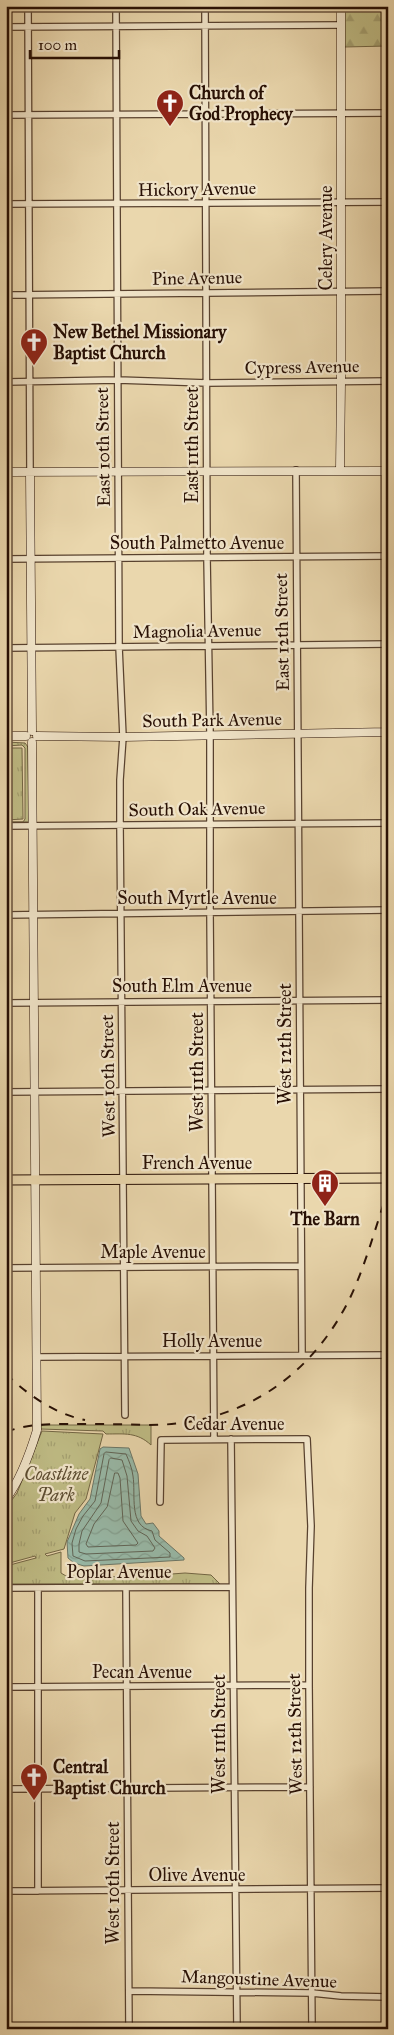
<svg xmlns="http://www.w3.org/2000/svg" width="394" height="2035" font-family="'IM FELL Great Primer',serif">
  <defs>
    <pattern id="forest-firs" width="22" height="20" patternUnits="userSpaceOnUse" patternTransform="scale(1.25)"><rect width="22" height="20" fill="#bfbc85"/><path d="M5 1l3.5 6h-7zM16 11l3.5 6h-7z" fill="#a4a071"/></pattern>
    <pattern id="park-tufts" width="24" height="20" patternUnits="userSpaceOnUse" patternTransform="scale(1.25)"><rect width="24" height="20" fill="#bfbc85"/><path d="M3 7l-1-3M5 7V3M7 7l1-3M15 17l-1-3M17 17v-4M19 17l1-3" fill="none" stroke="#a4a071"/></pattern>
    <pattern id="water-waves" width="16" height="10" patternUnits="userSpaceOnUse" patternTransform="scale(1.25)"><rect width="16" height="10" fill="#98baa9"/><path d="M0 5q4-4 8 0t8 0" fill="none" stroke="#839f90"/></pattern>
  </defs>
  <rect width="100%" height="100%" fill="#ead7ad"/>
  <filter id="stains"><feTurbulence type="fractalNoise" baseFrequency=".004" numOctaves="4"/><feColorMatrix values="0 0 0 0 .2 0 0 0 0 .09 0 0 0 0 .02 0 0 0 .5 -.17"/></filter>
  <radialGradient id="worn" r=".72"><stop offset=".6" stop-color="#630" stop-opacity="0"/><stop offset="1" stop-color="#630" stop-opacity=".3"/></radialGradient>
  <path fill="url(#forest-firs)" stroke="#736644" d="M344 6H388V46L344 47Z"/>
  <path fill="url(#park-tufts)" stroke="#736644" d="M6 742 25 743 28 747 29 822H6H23L25 819V748L22 745 6 746Z
    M6 748H22L23 819 6 820Z
    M45 1425H151V1445C137 1432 125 1434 106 1434L103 1431 40 1429V1426Z
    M42 1431 103 1434 86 1499 75 1513 64 1549 45 1554 47 1556 61 1552V1573L66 1576 132 1577 185 1573 211 1575 220 1584H6V1566L36 1558 35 1556 6 1564V1508L17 1493Z"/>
  <path fill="url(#water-waves)" stroke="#6b7667" d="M103 1447 129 1448 138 1474 141 1516 146 1524 153 1523 159 1531V1536L184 1558V1560L84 1566 74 1563 68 1558 67 1542 79 1514 90 1499 100 1449Z"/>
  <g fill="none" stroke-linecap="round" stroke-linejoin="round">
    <path stroke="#606456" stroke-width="1" d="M106 1452 126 1454C129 1461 132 1468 133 1476 136 1495 128 1526 152 1531L155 1540 170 1553V1557L85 1561 73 1556 72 1543 76 1529 83 1516 95 1501 104 1454Z
      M111 1458 122 1460 127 1476 131 1521 138 1531 147 1536 155 1548 153 1551 86 1554 79 1552V1544L82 1531 101 1503 109 1460Z
      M115 1473H118L120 1478 123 1521 138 1543 136 1545 88 1547 86 1544 94 1524 107 1507Z"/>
    <g stroke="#58412e" stroke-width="8">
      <path id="street" d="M28 6 30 472
        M116 6 119 647 123 737 120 780V825L125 1415
        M205 6 207 558 210 734V913L214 1439
        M6 27 341 25
        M6 115 388 113
        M6 204 388 202
        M6 295 388 291
        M6 382 118 380 207 383 388 381
        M296 470 302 1355
        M6 559 388 556
        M6 648 388 644
        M6 826 388 823
        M6 915 388 910
        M6 1003 388 1000
        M6 1092 388 1089
        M6 1268 301 1266
        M37 1357 388 1355
        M231 1439 237 2029
        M160 1502 161 1440 307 1439 311 1526 309 1588V1685L312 2029
        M6 1588 232 1587
        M126 1588 129 2029
        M6 1687 309 1685
        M6 1789 310 1787
        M6 1891 388 1888
        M38 1891V1588
        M129 1991 312 1993 341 1996 388 1997"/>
    </g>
    <g stroke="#270f04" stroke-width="9">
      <path id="secondary" d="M340 470 341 382V6
        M386 471 388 936
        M6 472 388 471
        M30 472 32 731
        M6 736H26
        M37 736 123 737 388 732
        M6 1499C21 1479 30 1453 37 1430L32 742"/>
    </g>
    <g stroke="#270f04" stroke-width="11">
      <path id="primary" d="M6 1180 388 1178"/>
    </g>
    <use href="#street" stroke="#f1e5ca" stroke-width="5.5"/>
    <use href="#secondary" stroke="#f1e5ca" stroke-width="8"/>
    <use href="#primary" stroke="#ead7ad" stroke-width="9"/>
    <path stroke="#270f04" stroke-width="2" stroke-dasharray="9 9" stroke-linecap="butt" d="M6 1374C28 1395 55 1414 85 1420
      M6 1432C29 1423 54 1424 77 1424 100 1424 123 1424 146 1425 235 1426 307 1382 348 1302 365 1268 375 1228 388 1191"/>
  </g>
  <defs>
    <g id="church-pin" transform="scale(1.4375)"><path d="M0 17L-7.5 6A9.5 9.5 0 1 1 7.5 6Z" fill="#8f2418" stroke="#f1e5ca"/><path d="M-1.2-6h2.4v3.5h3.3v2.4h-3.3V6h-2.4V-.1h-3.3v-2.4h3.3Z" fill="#fff"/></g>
    <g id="building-pin" transform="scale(1.4375)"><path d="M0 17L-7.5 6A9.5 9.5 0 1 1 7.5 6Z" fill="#8f2418" stroke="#f1e5ca"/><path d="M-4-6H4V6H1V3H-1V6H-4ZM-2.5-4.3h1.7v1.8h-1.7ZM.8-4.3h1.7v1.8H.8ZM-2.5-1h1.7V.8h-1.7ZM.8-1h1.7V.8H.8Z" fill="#fff"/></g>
  </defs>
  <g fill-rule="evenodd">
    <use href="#church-pin" x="170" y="103"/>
    <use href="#church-pin" x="34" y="342"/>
    <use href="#building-pin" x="325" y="1183"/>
    <use href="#church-pin" x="34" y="1777"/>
  </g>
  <g text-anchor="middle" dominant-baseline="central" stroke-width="4.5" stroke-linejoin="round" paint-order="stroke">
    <g font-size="18" font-weight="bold" fill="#270f04" stroke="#f1e5ca" text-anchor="start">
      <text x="189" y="93">Church of<tspan x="189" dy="21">God Prophecy</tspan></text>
      <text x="53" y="332">New Bethel Missionary<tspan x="53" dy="21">Baptist Church</tspan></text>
      <text x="325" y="1219" text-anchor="middle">The Barn</text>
      <text x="53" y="1767">Central<tspan x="53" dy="21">Baptist Church</tspan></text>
    </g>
    <g font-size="18" fill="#270f04" stroke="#f1e5ca">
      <text transform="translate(197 189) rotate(-1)">Hickory Avenue</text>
      <text transform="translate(326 238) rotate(-90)">Celery Avenue</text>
      <text transform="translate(197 278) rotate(-1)">Pine Avenue</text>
      <text transform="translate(302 367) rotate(-1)">Cypress Avenue</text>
      <text transform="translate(192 445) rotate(-90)">East 11th Street</text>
      <text transform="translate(103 447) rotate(-91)">East 10th Street</text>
      <text x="197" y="543">South Palmetto Avenue</text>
      <text transform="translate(197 631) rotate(-1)">Magnolia Avenue</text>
      <text transform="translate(282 632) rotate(-91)">East 12th Street</text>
      <text transform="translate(212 720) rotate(-1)">South Park Avenue</text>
      <text transform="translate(197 809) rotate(-1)">South Oak Avenue</text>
      <text x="197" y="898">South Myrtle Avenue</text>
      <text x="182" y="986">South Elm Avenue</text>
      <text transform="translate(285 1044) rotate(-90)">West 12th Street</text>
      <text transform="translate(197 1072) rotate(-90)">West 11th Street</text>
      <text transform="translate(108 1076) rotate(-91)">West 10th Street</text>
      <text x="197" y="1163">French Avenue</text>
      <text x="153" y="1252">Maple Avenue</text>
      <text x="212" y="1341">Holly Avenue</text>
      <text x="234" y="1424">Cedar Avenue</text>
      <text x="119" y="1572">Poplar Avenue</text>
      <text x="142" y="1672">Pecan Avenue</text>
      <text transform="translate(219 1734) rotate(-90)">West 11th Street</text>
      <text transform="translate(295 1734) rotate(-91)">West 12th Street</text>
      <text x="197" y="1875">Olive Avenue</text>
      <text transform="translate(113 1883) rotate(-90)">West 10th Street</text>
      <text transform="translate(259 1979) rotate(2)">Mangoustine Avenue</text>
    </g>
    <g font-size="18" font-style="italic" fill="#5c4c31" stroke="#f1e5ca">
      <text x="56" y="1474">Coastline<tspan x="56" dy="21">Park</tspan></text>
    </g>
  </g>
  <rect width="394" height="2035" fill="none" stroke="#ead7ad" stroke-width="25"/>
  <rect x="8" y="8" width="379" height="2020" fill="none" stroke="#270f04" stroke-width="2.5"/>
  <rect x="12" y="12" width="369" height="2010" fill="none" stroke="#270f04"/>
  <path d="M30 50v8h89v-8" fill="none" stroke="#270f04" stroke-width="2.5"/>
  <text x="38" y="50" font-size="15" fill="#270f04" stroke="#f1e5ca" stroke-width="4" paint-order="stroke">100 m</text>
  <rect width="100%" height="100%" filter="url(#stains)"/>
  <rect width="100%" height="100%" fill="url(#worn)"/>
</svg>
